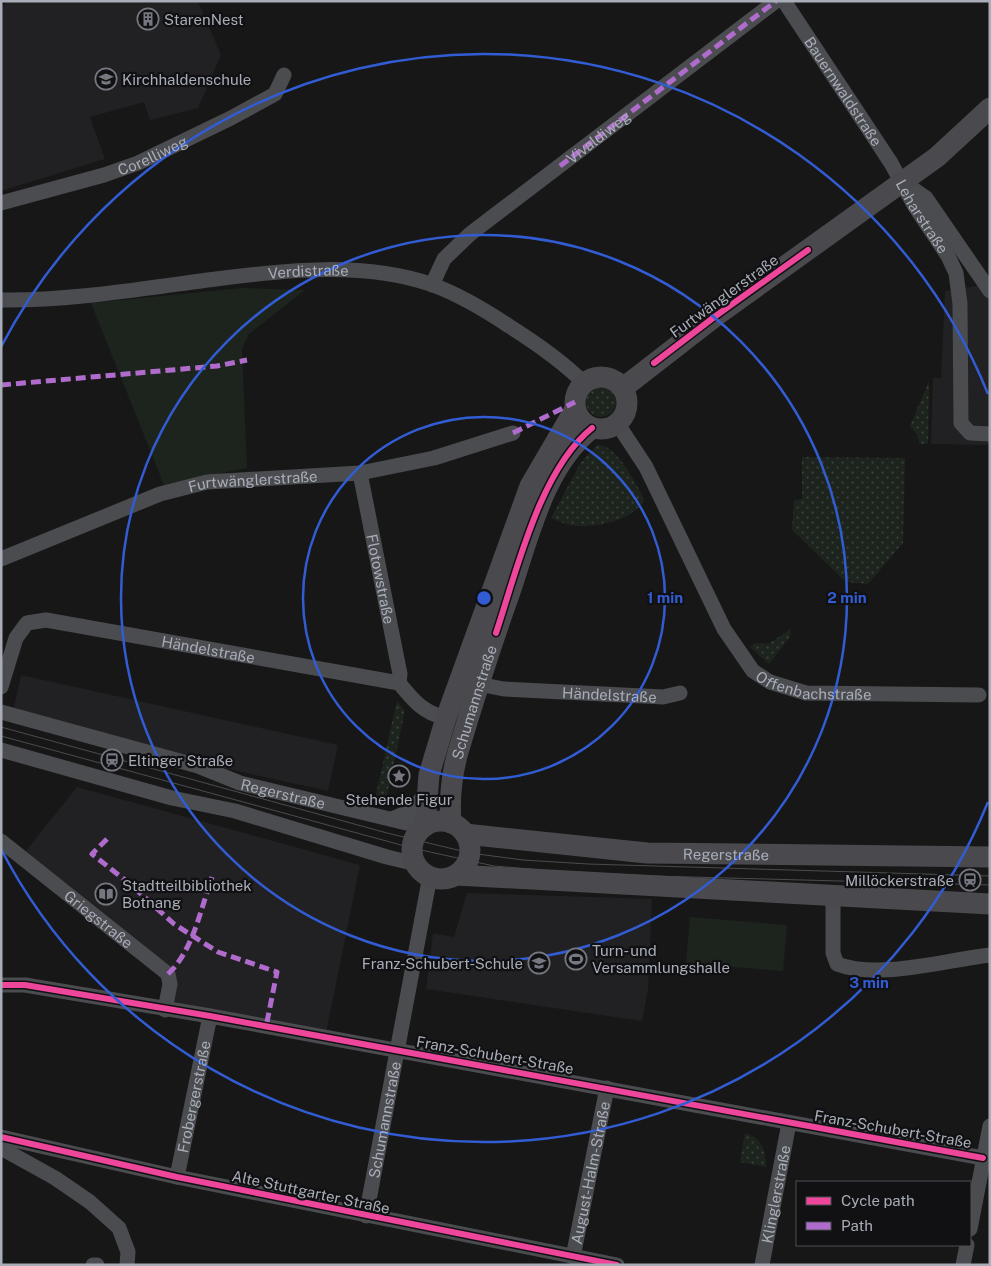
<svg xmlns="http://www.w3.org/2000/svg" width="991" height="1266" font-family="'Public Sans',sans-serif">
  <defs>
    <pattern id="grass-dots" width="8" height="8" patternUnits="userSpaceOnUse" patternTransform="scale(1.25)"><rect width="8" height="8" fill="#1d241e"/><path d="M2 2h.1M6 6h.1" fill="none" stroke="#3b413d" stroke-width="1.8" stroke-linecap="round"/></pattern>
  </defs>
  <rect width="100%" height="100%" fill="#171717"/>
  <path fill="#212123" d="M7 1H198L221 55 198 108 150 120 144 102 90 117 105 159 1 191V9Z
    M990 284V445L931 444 933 378H941L945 291Z
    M21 675 338 745 328 791 11 721Z
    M77 787 360 865 325 1038 165 1010 170 984 21 857Z
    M467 893 652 899 648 990 642 1021 426 989 433 933 454 937Z"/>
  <path fill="url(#grass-dots)" d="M929 381 928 444H919L918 436 910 426Z
    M586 402a15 15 0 1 1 30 0a15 15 0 1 1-30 0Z
    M597 445C616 443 637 485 644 499 635 520 598 527 578 526 569 526 559 521 551 518L581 462Z
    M802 457 905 458 903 543 868 584 846 582 792 530 794 500 802 499Z
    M791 629 790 637 769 664 750 647 755 643 768 644Z
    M397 701 405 711 385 805 374 803Z
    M745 1133C762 1137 766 1152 766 1167L740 1162Z"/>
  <path fill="#1d241e" d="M242 288 305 290 249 334 242 349 247 468 164 485 91 303Z
    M690 917 787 925 783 971 686 963Z"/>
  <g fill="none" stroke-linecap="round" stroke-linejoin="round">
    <g stroke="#4b4c50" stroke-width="15">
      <path id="s1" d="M784 1 891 163 914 205 948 256 956 273 960 304 961 423 970 433 990 434"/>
      <path d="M903 182 926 198 990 291"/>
      <path id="s2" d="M1 203 104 175 138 163 231 118 275 94 284 75"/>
      <path d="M432 285 444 259 470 234 776 1"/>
      <path id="s3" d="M1 300C72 301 145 288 216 279 286 270 364 261 433 285 460 295 485 310 509 326 536 343 561 360 584 383"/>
      <path id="s4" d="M617 423 646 467 724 629 753 671 770 682 806 693 979 695"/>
      <path id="s5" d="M360 473 400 674 399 683"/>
      <path id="s6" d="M1 559 160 494 207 482 360 473 434 458 513 433"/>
      <path id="s7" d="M478 684 504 689 663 697 680 693"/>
      <path id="s8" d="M1 687 16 638 27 623 46 620 399 683C413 700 423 713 446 718"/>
      <path id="s9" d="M1 712 198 766 240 783 423 827"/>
      <path d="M1 750 172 798 235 811 387 857 416 864"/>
      <path d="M392 819 413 810 428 789"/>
      <path id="s10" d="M1 841 168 974 170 984 165 1010"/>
      <path d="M833 895V953L837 964C879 980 945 960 990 955"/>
      <path d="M1 985H25L210 1016 983 1158"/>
      <path d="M1 1137 177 1177 617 1265"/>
      <path d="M1 1148 55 1178 90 1202 119 1228 128 1252 127 1265"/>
      <path id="s11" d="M177 1177 210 1016"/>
      <path id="s12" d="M366 1216 430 876"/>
      <path d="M970 1229 990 1126"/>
      <path id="s13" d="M573 1257 607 1088"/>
      <path d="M93 1265H97"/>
      <path id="s14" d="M762 1265 789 1123"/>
      <path d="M963 1265 967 1245"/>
    </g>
    <g stroke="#4a4a4e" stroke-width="21">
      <circle cx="601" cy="403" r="26"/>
      <path d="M623 388 717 315 937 157 990 108"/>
      <circle cx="441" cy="850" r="29"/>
      <path id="s15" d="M451 823C449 797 451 777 458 752 474 698 491 645 510 592 529 536 544 466 592 428"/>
      <path d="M425 826 429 775 446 718 530 486 575 409"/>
      <path id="s16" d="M465 834 647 853 990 857"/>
      <path d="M456 875 990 904"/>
    </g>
    <path stroke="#4b4c4f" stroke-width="1" d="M1 727 387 833 470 853 523 860 588 864 990 876
      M1 736 412 848 494 866 554 871 653 876 990 885"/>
    <g stroke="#b06ccc" stroke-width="5" stroke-dasharray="10 5" stroke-linecap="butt">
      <path id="s17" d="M560 166 776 1"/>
      <path d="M1 385 217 366 247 360"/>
      <path d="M513 433 575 402"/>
      <path d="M107 839 92 854 130 884 174 924 218 952 277 972 266 1027"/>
      <path d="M168 974C193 951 201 908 212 877"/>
    </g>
    <g stroke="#111113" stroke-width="9">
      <path id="cycleway" d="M654 363 717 315 808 250
        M496 633C517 570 540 470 592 428
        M1 985H25L210 1016 983 1158
        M1 1137 177 1177 617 1265"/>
    </g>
    <use href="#cycleway" stroke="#ed469a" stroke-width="6"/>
  </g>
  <g fill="none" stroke="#325cd3" stroke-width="2.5">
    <circle cx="484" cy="598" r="181"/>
    <circle cx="484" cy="598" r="363"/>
    <path d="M988 802A544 544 0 0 1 1 849M1 347A544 544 0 0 1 988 394"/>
  </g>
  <defs>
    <g id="building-ring" transform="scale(1.125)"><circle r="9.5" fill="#111113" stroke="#757880" stroke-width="1.5"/><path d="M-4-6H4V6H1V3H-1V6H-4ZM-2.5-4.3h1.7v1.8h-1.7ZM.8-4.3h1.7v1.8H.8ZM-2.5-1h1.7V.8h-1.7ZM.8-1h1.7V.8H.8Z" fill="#757880"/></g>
    <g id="school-ring" transform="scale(1.125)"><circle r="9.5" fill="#111113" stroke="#757880" stroke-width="1.5"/><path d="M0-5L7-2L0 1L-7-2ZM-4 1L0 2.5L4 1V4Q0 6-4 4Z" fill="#757880"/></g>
    <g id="station-ring" transform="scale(1.125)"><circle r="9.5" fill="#111113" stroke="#757880" stroke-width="1.5"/><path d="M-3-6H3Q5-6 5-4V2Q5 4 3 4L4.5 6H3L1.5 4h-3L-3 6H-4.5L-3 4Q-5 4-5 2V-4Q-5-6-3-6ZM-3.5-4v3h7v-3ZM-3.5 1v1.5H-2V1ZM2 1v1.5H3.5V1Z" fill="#757880"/></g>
    <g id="sight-ring" transform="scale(1.125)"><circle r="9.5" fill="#111113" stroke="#757880" stroke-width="1.5"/><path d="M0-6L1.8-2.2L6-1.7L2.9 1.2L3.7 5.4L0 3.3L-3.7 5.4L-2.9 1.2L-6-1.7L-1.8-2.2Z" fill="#757880"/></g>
    <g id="library-ring" transform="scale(1.125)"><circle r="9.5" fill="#111113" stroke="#757880" stroke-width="1.5"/><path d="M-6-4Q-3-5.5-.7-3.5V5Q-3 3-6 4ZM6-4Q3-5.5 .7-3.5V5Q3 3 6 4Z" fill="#757880"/></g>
    <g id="stadium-ring" transform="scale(1.125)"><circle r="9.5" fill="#111113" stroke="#757880" stroke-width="1.5"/><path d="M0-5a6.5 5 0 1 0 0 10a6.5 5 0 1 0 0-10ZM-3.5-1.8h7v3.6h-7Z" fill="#757880"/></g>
  </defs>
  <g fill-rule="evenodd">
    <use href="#building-ring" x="148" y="19"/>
    <use href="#school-ring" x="106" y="79"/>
    <use href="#station-ring" x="112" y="760"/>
    <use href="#sight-ring" x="399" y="776"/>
    <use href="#station-ring" x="970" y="880"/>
    <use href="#library-ring" x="106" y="894"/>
    <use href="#stadium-ring" x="576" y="959"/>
    <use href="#school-ring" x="539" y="963"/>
  </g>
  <g text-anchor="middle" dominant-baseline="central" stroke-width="4.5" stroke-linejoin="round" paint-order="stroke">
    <g font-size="15" fill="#a8adb8" stroke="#111113" text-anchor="start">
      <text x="164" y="19">StarenNest</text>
      <text x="122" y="79">Kirchhaldenschule</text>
      <text x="128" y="760">Eltinger Straße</text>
      <text x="399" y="799" text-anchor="middle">Stehende Figur</text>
      <text x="954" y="880" text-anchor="end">Millöckerstraße</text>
      <text x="122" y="885">Stadtteilbibliothek<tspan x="122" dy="17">Botnang</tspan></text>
      <text x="592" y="950">Turn- und<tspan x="592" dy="17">Versammlungshalle</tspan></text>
      <text x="523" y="963" text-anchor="end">Franz-Schubert-Schule</text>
    </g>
    <g font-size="15" fill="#a8adb8" stroke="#111113">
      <text stroke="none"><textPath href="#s1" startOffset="108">Bauernwaldstraße</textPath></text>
      <text stroke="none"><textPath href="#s17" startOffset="48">Vivaldiweg</textPath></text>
      <text stroke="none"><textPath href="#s2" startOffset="159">Corelliweg</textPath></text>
      <text stroke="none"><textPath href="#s1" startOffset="256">Leharstraße</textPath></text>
      <text stroke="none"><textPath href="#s3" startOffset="309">Verdistraße</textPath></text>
      <text transform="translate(724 296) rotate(-36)">Furtwänglerstraße</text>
      <text stroke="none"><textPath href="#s6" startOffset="266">Furtwänglerstraße</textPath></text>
      <text stroke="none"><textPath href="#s5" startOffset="108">Flotowstraße</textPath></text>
      <text stroke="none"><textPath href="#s8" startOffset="254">Händelstraße</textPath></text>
      <text stroke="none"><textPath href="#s4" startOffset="348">Offenbachstraße</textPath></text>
      <text stroke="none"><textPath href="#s7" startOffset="132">Händelstraße</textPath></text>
      <text stroke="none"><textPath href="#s15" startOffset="124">Schumannstraße</textPath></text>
      <text stroke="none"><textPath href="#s9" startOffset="294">Regerstraße</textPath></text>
      <text stroke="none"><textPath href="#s16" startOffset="262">Regerstraße</textPath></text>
      <text stroke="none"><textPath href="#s10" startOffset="125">Griegstraße</textPath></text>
      <text transform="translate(495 1055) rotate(10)">Franz-Schubert-Straße</text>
      <text stroke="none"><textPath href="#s11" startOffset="82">Frobergerstraße</textPath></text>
      <text stroke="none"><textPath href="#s12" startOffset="98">Schumannstraße</textPath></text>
      <text transform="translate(893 1129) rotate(10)">Franz-Schubert-Straße</text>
      <text stroke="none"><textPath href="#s13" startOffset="86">August-Halm-Straße</textPath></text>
      <text transform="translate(311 1192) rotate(12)">Alte Stuttgarter Straße</text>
      <text stroke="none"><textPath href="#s14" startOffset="72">Klinglerstraße</textPath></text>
    </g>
  </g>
  <circle cx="484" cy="598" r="8" fill="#325cd3" stroke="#111113" stroke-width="2.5"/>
  <g font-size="15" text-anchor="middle" font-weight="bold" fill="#325cd3" stroke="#111113" stroke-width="4.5" stroke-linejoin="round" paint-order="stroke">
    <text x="665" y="603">1 min</text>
    <text x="847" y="603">2 min</text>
    <text x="869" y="988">3 min</text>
  </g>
  <rect width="991" height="1266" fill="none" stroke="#a8adb8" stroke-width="5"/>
  <rect x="796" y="1181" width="175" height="65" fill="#111113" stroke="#4d4f55"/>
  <rect x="806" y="1197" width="25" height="8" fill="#ed469a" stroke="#4d4f55"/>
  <text x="841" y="1206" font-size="15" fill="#a8adb8">Cycle path</text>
  <rect x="806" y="1222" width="25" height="8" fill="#b06ccc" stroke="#4d4f55"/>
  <text x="841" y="1231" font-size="15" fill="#a8adb8">Path</text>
</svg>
